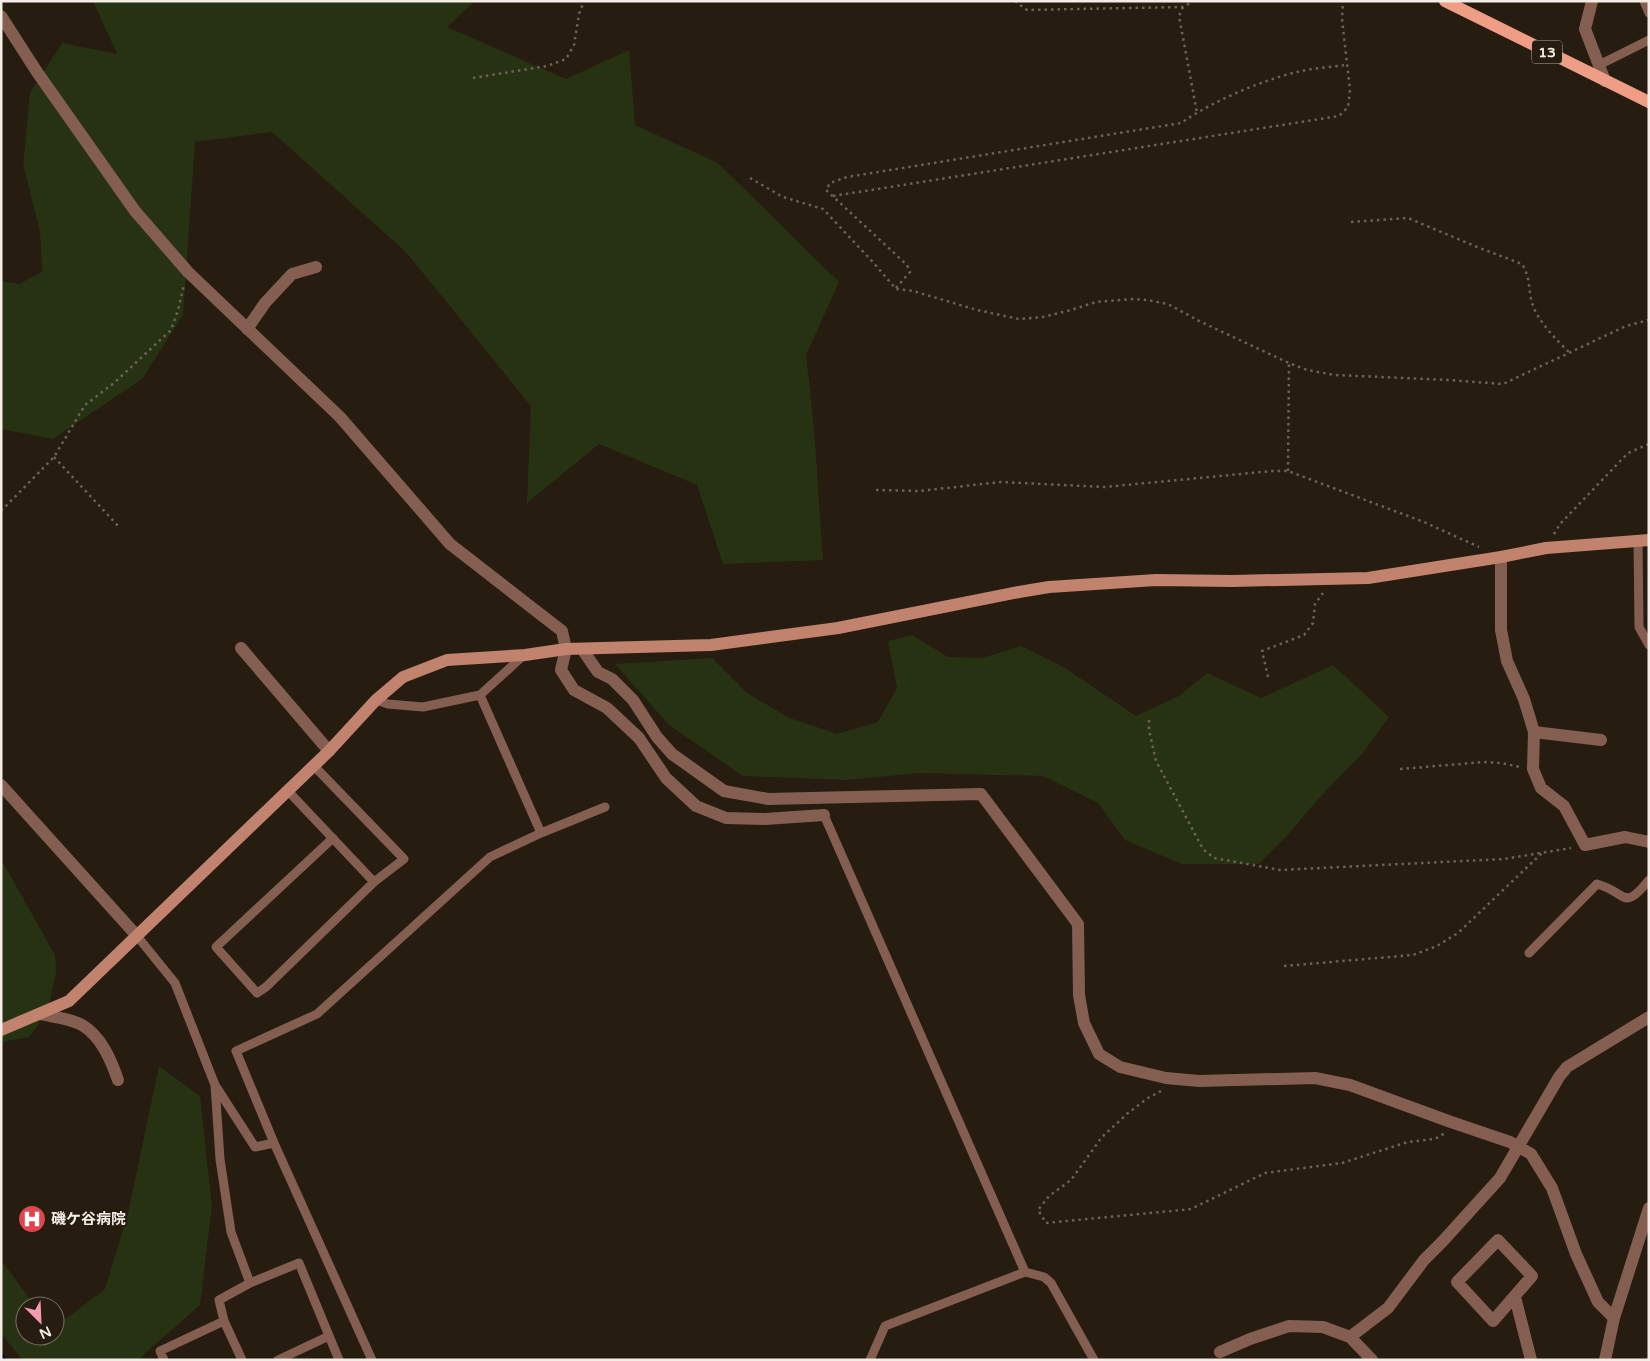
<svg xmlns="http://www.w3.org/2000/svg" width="1650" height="1361" font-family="'Varela Round','Noto Sans JP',sans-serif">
  <rect width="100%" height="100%" fill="#261c10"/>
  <path fill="#273213" d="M93 1H475L447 27 566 79 629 50 635 125 718 163 839 282 806 355 814 429 823 560 723 564 697 485 599 444 527 503 531 406 406 252 272 132 195 142 183 315 142 379 53 439 1 429V281L19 284 42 272 40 232 23 164 30 93 62 43 117 54Z
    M912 635 948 657 982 658 1021 646 1065 668 1136 716 1179 696 1207 673 1261 698 1333 665 1389 717 1363 753 1320 797 1286 837 1259 864H1182L1125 840 1098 803 1043 776 919 773 847 780 743 776 669 725 615 664 712 658 747 693 790 718 837 734 878 722 897 688 888 641Z
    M1 859 55 955 56 972 48 1011 29 1037 1 1042Z
    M159 1066 200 1096 212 1206 200 1305 143 1355 140 1360H22L1 1333V1260L35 1306H25V1336H55V1327L105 1289 128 1213Z"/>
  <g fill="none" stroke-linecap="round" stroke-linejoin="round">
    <path stroke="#000f2a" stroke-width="4.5" d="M1 1355 5 1360"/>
    <path stroke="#6b6258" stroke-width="2.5" stroke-dasharray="2.5 4" stroke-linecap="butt" d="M1015 1 1027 10 1183 7 1194 1
      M1183 7 1179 16 1197 113
      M473 78 547 66 566 59 574 45 579 14 584 1
      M750 178 783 197 823 209 871 260 896 289 913 291 977 310 1019 319 1043 317 1071 310 1096 302 1133 299 1147 300 1168 304 1201 322 1289 363 1307 370 1335 375 1449 380 1503 384 1626 326 1649 320
      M833 196 1339 116 1348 107 1350 90 1342 19 1343 1
      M1351 222 1408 218 1477 247 1522 264C1531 278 1528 292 1533 306 1539 322 1557 341 1570 353
      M896 288 910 272 907 265 826 190 830 183 847 177 1181 123C1213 101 1260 81 1297 72 1313 68 1331 67 1347 65
      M54 457 120 528
      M1288 471 1289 363
      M876 490 919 491 1001 482 1105 487 1272 471H1288L1424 522 1479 547
      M1 511 54 457 85 405 114 383 171 330 178 310 184 285
      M1554 534 1560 524 1628 453 1649 444
      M1268 677 1262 651 1304 635 1313 623 1315 604 1323 593
      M1149 720V730L1156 761 1203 849 1214 858 1280 870 1504 859 1571 848
      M1400 769 1484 762 1501 763 1520 767
      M1284 966 1413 955 1437 946 1458 933 1542 853
      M1161 1091 1148 1098 1128 1113 1102 1137 1071 1180 1049 1196 1038 1210 1046 1223 1191 1209 1265 1173 1342 1163 1408 1142 1435 1139 1445 1133"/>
    <path stroke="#855e52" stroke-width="9" d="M1644 1 1649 13
      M1599 65 1649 40
      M1638 540 1639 627 1649 645
      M524 655 480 695 541 833
      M376 700 388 704 423 707 480 695
      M288 791 374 882 404 859 314 766
      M824 815 1025 1272 885 1326 870 1360
      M333 838 216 947 257 993 266 987 374 882
      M137 936 175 983 215 1085 255 1147 274 1143
      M1529 953 1597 884C1627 892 1622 913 1649 880
      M215 1085 220 1159 231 1232 250 1283 299 1263 339 1360
      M1025 1272 1044 1277 1051 1283 1094 1360
      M224 1321 242 1360
      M164 1360 160 1351 224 1321 219 1300 250 1283
      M278 1360 329 1336
      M372 1360 274 1143 236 1051 317 1014 490 857 541 833 605 807"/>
    <path stroke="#855e52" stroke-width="12" d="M1592 1 1585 29 1605 81
      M1 16 37 72 135 211 188 272 340 417 450 544 562 631 566 649 561 670 574 690 607 708 639 738 666 778 696 806 726 818 765 819 824 815
      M247 329 265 303 292 274 316 267
      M1501 557V630L1507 661 1524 699 1534 732 1533 769 1541 788 1564 806 1585 845 1625 837 1649 842
      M241 648 329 751
      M582 649 598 672 612 679 633 700 657 737 672 754 724 791 768 799 981 794 1078 924 1079 995 1084 1023 1099 1054 1120 1067 1166 1078 1199 1081 1315 1078 1350 1085 1451 1122 1510 1142 1531 1154 1552 1188 1576 1254 1598 1302 1614 1318
      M1534 732 1601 740
      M1 785 137 936
      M40 1014C53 1017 69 1018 82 1025 101 1036 111 1060 118 1080
      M1498 1240 1532 1276 1493 1321 1457 1282Z
      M1515 1297 1531 1360
      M1350 1337 1388 1308 1424 1260 1442 1242 1500 1178 1559 1077 1567 1067 1649 1017
      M1220 1352 1250 1339 1289 1326 1323 1327 1350 1337 1372 1360
      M1605 1360 1614 1318 1649 1208"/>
    <path stroke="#c1826e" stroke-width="12" d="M1 1030 69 1001 329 751 376 700 403 677 447 660 525 655 566 649 711 645 838 628 1019 592 1049 587 1156 580 1232 581 1368 578 1501 557 1546 548 1649 540"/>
    <path stroke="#ef9d84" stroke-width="12" d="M1445 1 1649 102"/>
  </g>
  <defs>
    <g id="hospital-disc" transform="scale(1.4375)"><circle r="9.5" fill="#e0444e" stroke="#261c10"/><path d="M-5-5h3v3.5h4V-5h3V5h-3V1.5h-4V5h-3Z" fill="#fff"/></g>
  </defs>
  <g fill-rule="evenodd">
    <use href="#hospital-disc" x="32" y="1219"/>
  </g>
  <g text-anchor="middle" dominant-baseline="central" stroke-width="4" stroke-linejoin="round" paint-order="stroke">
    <rect fill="#261c10" stroke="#b6aea5" stroke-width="1" x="1532" y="40.5" width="30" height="23" rx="4"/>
    <g font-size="14" font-weight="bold" fill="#f4ede5">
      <text x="1547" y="52">13</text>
    </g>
    <g font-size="15" font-weight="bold" fill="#f4ede5" stroke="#261c10" text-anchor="start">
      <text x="51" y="1219">磯ケ谷病院</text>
    </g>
  </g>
  <rect width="1650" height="1361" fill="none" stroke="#f4ede5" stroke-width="5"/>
  <g transform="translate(40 1321) rotate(156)"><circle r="24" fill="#261c10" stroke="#787065"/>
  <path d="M0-4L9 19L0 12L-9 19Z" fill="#f19ab1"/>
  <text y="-8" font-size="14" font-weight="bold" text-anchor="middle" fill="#f4ede5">N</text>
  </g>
</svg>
